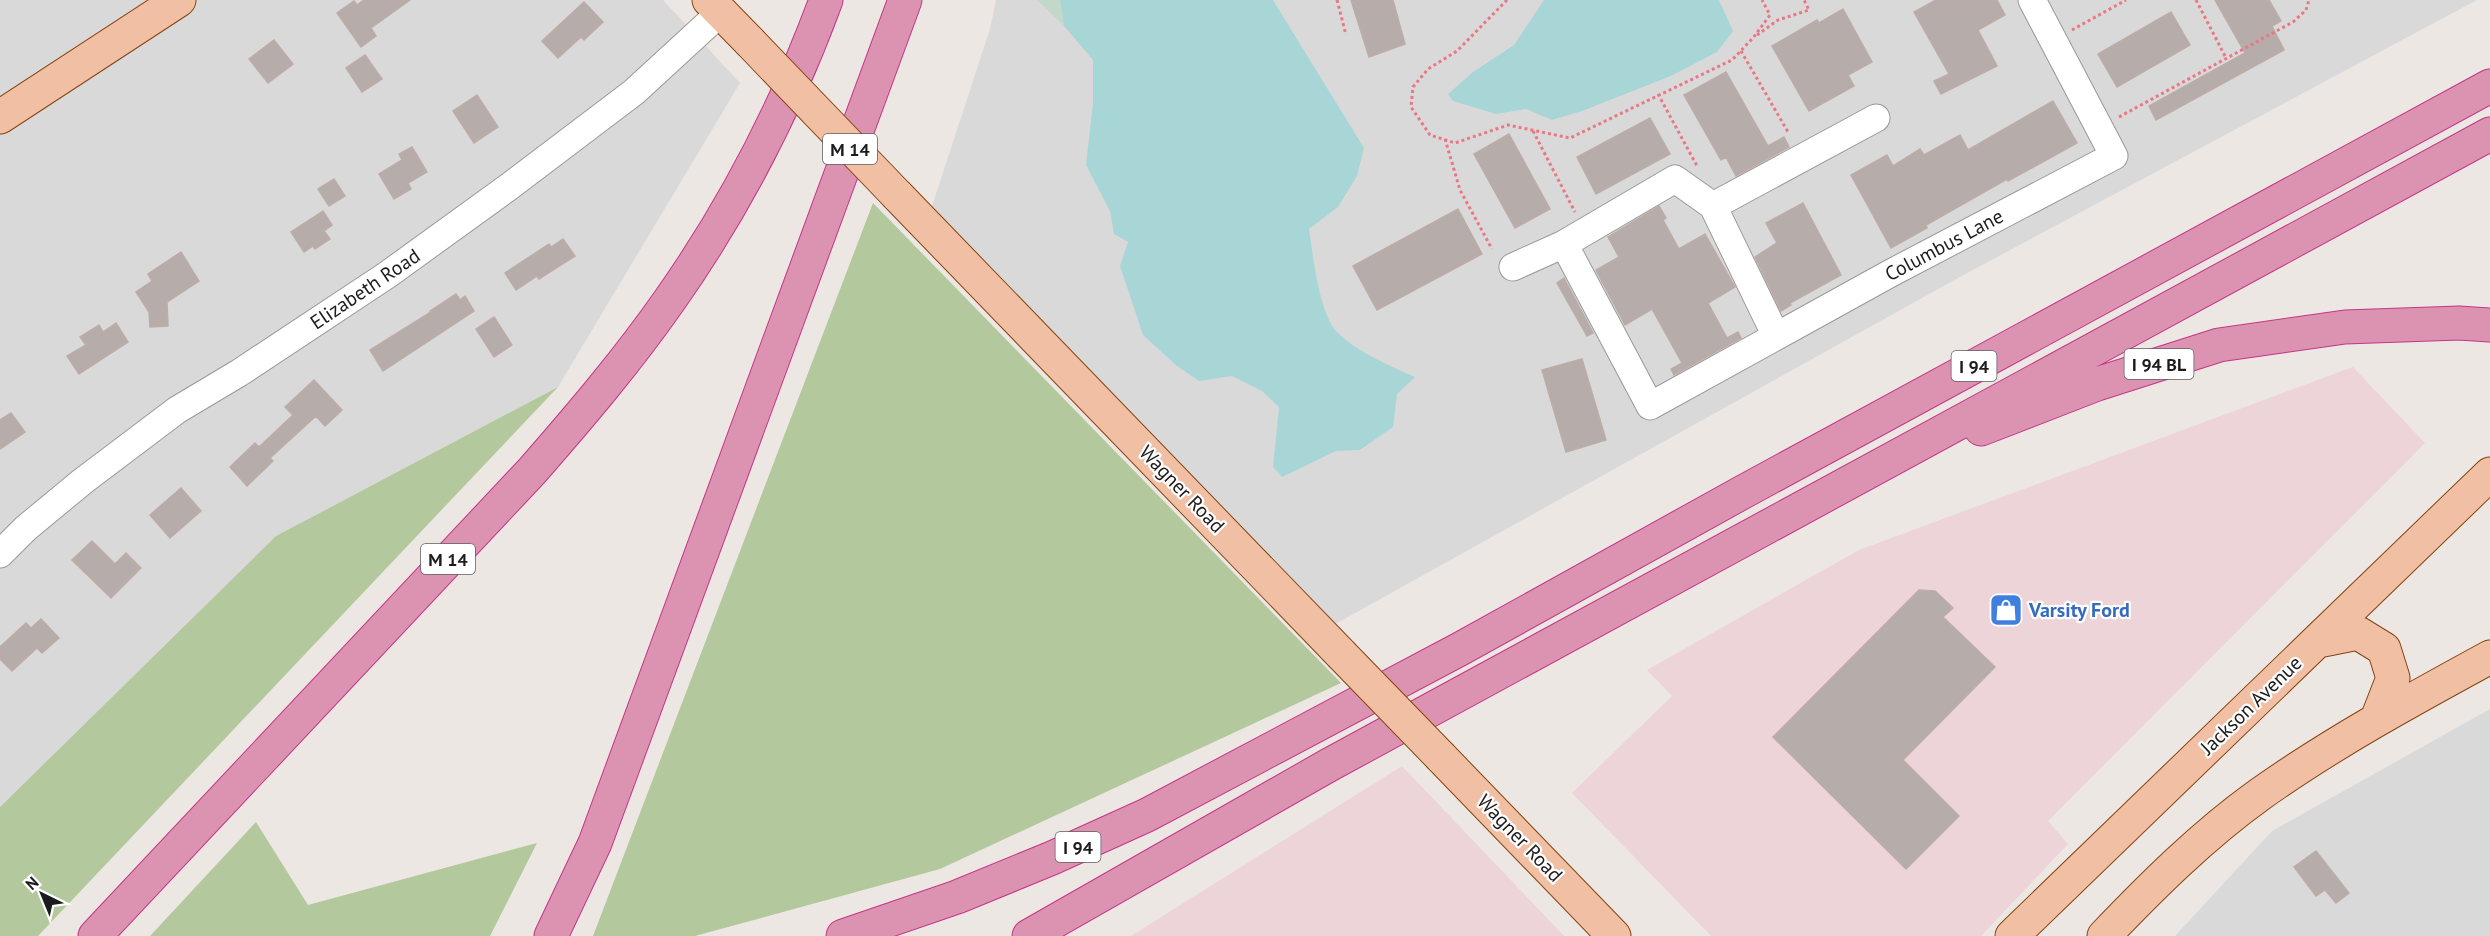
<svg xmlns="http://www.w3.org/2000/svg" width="2490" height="936" font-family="'PT Sans',sans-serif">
  <rect width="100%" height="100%" fill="#ede7e3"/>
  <path fill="#dad9da" d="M0 0H663L740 83 558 387 276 536 0 807Z
    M996 0H2477L1958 278 1330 627 930 212 990 29Z
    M2490 709V936H2175L2272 831Z"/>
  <path fill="#ecd4d8" d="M2353 367 2425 443 2048 821 2068 844 1981 936H1711L1572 793 1672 696 1647 670 1859 550Z
    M1402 766 1564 936H1131Z"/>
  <path fill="#b3c89c" d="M873 203 1341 683 940 869 695 936H593Z
    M558 387 38 936H0V807L276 536Z
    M256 822 308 905 537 843 490 936H150Z"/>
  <path fill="#c2d9c9" d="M1037 0H1060L1064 26Z"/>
  <path fill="#a8d6d6" d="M1060 0H1273L1364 148 1357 176 1338 207 1309 229C1313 255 1319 315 1338 333 1359 353 1388 365 1415 377L1397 394 1393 427 1360 450 1336 451 1282 477 1273 467 1279 407 1262 391 1232 376 1199 381 1177 366 1143 335 1120 266 1128 242 1114 234 1110 211 1086 165 1093 103V60L1064 26Z
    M1544 0H1719L1733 31 1717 52 1671 76 1582 111 1552 120 1526 109 1496 114 1453 101 1448 94 1473 72 1514 45Z"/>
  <path fill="#b6aca9" stroke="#bdaca7" stroke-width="1.5" d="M364 0H410L371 28 376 36 361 47 337 13 354 1 357 5Z
    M1351 0H1393L1405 44 1369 57Z
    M1936 0H1997L2005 15 1978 30 1997 66 1941 94 1934 81 1949 74 1914 12Z
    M2215 0H2269L2281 21 2272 26 2284 50 2156 120 2149 106 2245 53Z
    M584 2 603 22 584 40 581 37 558 58 542 41Z
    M1843 9 1872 62 1848 75 1854 86 1809 111 1772 46 1817 20 1819 23Z
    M2171 12 2190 45 2117 87 2098 54Z
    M274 40 293 64 268 83 249 59Z
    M365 55 382 79 362 92 346 68Z
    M1726 72 1768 146 1784 137 1789 147 1736 176 1726 157 1721 160 1684 95Z
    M477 95 498 127 474 143 453 111Z
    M2053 101 2077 143 2008 181 2007 179 1963 204 1926 225 1927 228 1891 248 1851 175 1887 155 1893 166 1920 149 1924 155 1960 135 1968 150Z
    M1650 118 1670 154 1596 194 1577 157Z
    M1509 134 1550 209 1515 228 1474 154Z
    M412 147 427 172 408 183 411 189 394 199 379 174 402 160 399 154Z
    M334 179 345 196 329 206 318 189Z
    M1803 203 1841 275 1790 303 1791 305 1781 311 1755 257 1777 243 1766 223Z
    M1659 206 1666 218 1663 220 1679 249 1705 234 1735 287 1708 303 1727 338 1738 332 1741 338 1674 375 1671 369 1682 363 1652 309 1625 325 1596 270 1619 257 1608 237Z
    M1458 209 1482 254 1377 310 1353 266Z
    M323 211 332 225 324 231 330 239 315 249 313 246 304 252 291 232Z
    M563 239 575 256 539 279 537 276 516 290 505 273 549 244 551 247Z
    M181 252 199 281 167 302 168 326 150 327 149 312 136 292 152 281 148 274Z
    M1564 278 1593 333 1587 336 1557 283Z
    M456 294 460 300 465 296 474 311 383 371 370 350 431 312 430 311Z
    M494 317 512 345 494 357 476 329Z
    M116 323 128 342 79 374 67 356 86 345 80 337 99 325 103 332Z
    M1582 359 1606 440 1566 452 1542 370Z
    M314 380 342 410 325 426 316 416 270 458 273 461 247 486 230 467 255 443 259 447 293 415 285 407Z
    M11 413 25 432 0 449V420Z
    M181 488 201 511 170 538 150 515Z
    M92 541 115 564 126 553 141 568 111 598 72 560Z
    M1919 590 1935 591 1953 608 1943 617 1995 667 1903 760 1959 816 1906 869 1773 737Z
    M41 619 59 638 42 653 37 648 12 671 0 659V647L26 623 31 628Z
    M2316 851 2349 893 2336 903 2325 890 2316 896 2294 867Z"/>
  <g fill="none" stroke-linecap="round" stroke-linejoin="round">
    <g stroke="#999" stroke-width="29">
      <path id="minor" d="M1713 206 1876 118
        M1564 244 1675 179 1713 206 1776 336
        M1513 267 1564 244 1650 406 1891 273 2114 156 2032 0
        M0 554 26 528 83 481 177 410 239 373 387 275 510 186 634 92 721 12"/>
    </g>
    <g stroke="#854410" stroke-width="35">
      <path id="major" d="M709 0 750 42
        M0 117 179 0
        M897 195 1341 654
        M2318 641 2358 633 2384 649 2393 678 2377 719
        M1441 757 1614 936
        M2012 936 2490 474
        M2104 936C2152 886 2202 836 2259 795 2332 743 2411 700 2490 657"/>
    </g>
    <g stroke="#c43686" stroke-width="35">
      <path id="highway" d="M1981 429 2097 384 2219 345 2345 327 2459 323 2490 325
        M95 936 532 471C580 416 627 361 669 301 734 209 787 106 826 0
        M551 936 595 843 905 0
        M843 936 957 897 1052 858 1147 815 1460 649 1743 492 2490 86
        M1029 936 1329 765 2490 134"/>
    </g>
    <path stroke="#ea7784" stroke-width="3" stroke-dasharray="3 3" stroke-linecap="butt" d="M1337 0 1346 35
      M1507 0 1457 51 1428 69 1413 87 1411 107 1430 135 1455 143 1508 125 1570 138 1732 60 1753 38 1770 15 1762 0
      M2196 0 2226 58
      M2072 30 2126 0
      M1757 35 1778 20 1809 10 1804 0
      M1741 51 1788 132
      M1658 94 1697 166
      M2119 117 2293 22 2306 10 2309 0
      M1533 131 1575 212
      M1445 139 1460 190 1492 249"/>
    <use href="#minor" stroke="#fff" stroke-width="27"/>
    <use href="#major" stroke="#f1bfa4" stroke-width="33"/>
    <use href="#highway" stroke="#dc93b1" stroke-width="33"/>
    <g stroke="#854410" stroke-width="35" stroke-linecap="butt">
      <path id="major-bridge" d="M750 42 897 195
        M1341 654 1441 757"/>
    </g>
    <use href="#major-bridge" stroke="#f1bfa4" stroke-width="33"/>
  </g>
  <defs>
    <g id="shop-square" transform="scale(1.725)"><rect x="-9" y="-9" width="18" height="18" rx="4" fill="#3f7fe0" stroke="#fff"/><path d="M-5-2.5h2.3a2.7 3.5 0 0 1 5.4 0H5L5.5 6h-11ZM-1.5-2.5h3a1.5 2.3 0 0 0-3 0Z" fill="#fff"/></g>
  </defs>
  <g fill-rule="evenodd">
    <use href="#shop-square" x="2006" y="610"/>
  </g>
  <g text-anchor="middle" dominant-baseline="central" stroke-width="4.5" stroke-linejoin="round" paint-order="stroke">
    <g fill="#fff" stroke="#606060" stroke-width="1.5">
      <rect x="823" y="134" width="54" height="30" rx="4.5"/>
      <rect x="2124.5" y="349" width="69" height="30" rx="4.5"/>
      <rect x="1951.5" y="351" width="45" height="30" rx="4.5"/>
      <rect x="421" y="544" width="54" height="30" rx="4.5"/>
      <rect x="1055.5" y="832" width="45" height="30" rx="4.5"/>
    </g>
    <g font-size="18" font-weight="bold" fill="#1c1c1c">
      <text x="850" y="149">M 14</text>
      <text x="2159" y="364">I 94 BL</text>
      <text x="1974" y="366">I 94</text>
      <text x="448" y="559">M 14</text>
      <text x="1078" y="847">I 94</text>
    </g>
    <g font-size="20" fill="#1c1c1c" stroke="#fff">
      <text transform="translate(1944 245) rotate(-28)">Columbus Lane</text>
      <text transform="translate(365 289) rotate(-34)">Elizabeth Road</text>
      <text transform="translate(1182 489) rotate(46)">Wagner Road</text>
      <text transform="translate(2251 705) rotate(-44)">Jackson Avenue</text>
      <text transform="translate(1520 838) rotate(46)">Wagner Road</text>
    </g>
    <g font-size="20" font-weight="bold" fill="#366cbe" stroke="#fff" text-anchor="start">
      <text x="2029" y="610">Varsity Ford</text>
    </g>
  </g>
  <g transform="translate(42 894) rotate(317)" stroke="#ffffff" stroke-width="4.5" paint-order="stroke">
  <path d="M0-4.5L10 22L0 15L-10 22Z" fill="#1c1c1c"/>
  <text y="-9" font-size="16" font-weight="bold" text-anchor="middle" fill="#1c1c1c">N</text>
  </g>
</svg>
